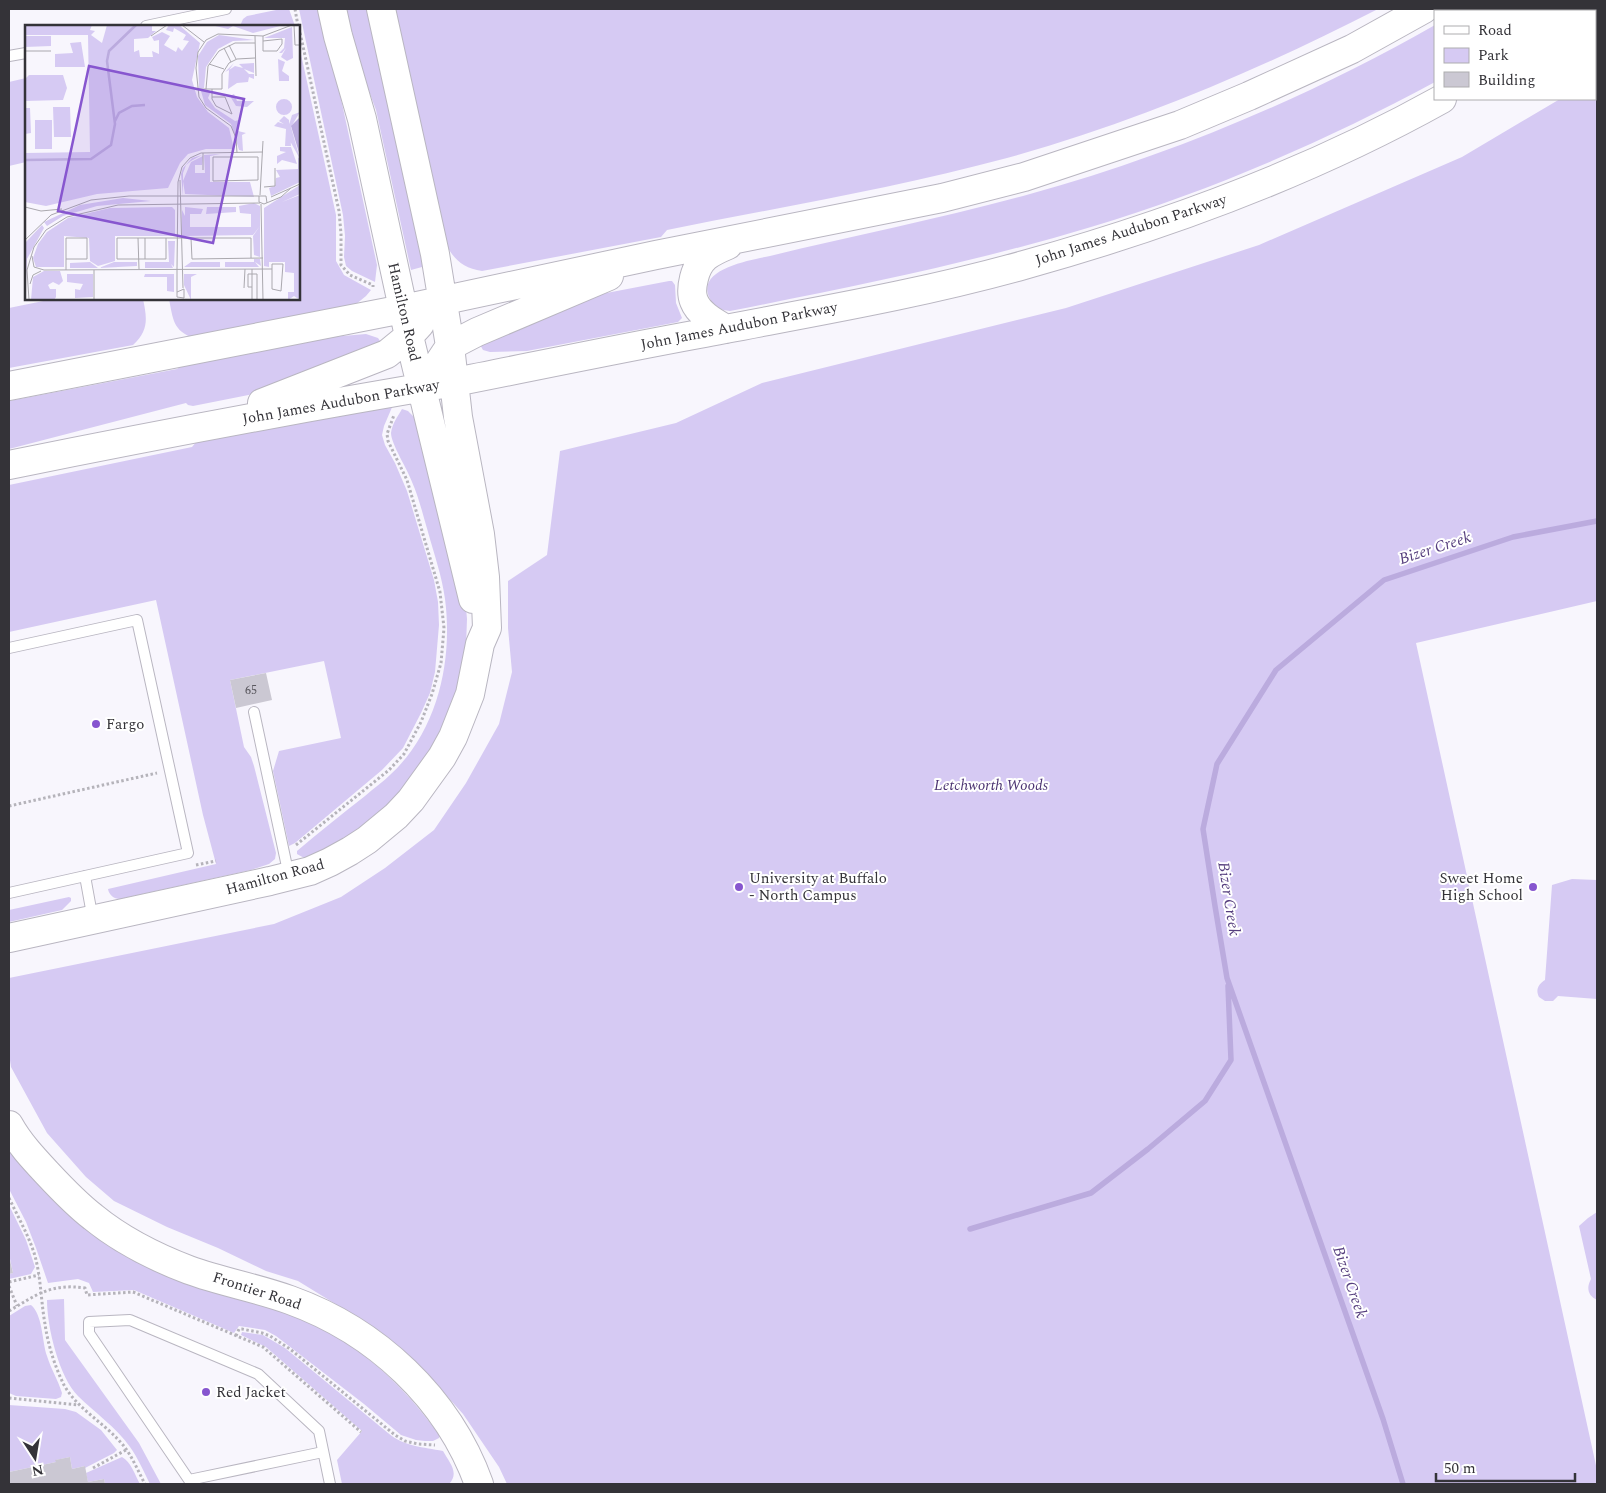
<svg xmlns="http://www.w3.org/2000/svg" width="1606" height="1493" font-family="Spectral,serif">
  <rect width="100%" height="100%" fill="#f8f6fd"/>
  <path fill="#d6caf3" d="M281 9H289L295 26H240L243 19 247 16Z
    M299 9H316L323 16 377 265 375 282 352 271 346 266 344 257 345 236 343 215Z
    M345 9H369L422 256V267L411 270 376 110 359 64Z
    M393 9H1378C1259 70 1137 122 1007 158 896 188 781 207 667 230L661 237 482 271C462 268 452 258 444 240Z
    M1464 9H1556L1552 11H1459Z
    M1435 25V82C1326 141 1210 191 1091 227 972 263 851 287 730 311 721 310 714 308 710 299 694 269 751 260 770 256 856 235 944 218 1030 194 1169 156 1309 97 1435 25Z
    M299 45 336 215V261L344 275 371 290 366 296 355 305 194 338C173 331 173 319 169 299H299Z
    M1597 76V601L1416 643 1597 1470V1484H507L499 1467 463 1414 428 1375 381 1332 298 1281 266 1271 218 1248 167 1227 114 1201 86 1177 47 1133 11 1067 9 1054V978L274 924 341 897 385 868 434 830 466 783 499 724 512 672 508 628V581L547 555 560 451 676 423 762 383 1066 308 1259 245 1462 157 1560 99H1595V78Z
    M26 78V162L9 166V82Z
    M669 281H672L675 285 676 303 682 318 678 322 527 351 490 352 483 350 479 343 570 300Z
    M53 299H143C147 318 149 330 133 345L9 368V308Z
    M366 334 378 338 382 344 269 391 193 406 188 405 186 403 9 449V401L177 369 183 365 331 337Z
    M393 405 384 426 382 435 385 445 395 463 407 491 434 580 438 602 439 625 435 672 430 693 421 713 403 748 382 770 295 843 289 846 273 771 279 751 341 738 324 661 230 680 244 747 251 757 254 766 276 853 275 859 269 864 251 870 120 899C114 899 109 895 108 889L216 864 203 815 156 600 9 632V485L192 447 197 441Z
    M402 409 408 411 417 420 465 596 467 619 466 647 461 679 447 718 424 764 390 806 352 836 306 859 297 854V851C319 832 342 814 365 796 374 788 383 782 391 774 438 730 453 660 445 599 442 576 434 554 428 532 423 515 419 498 412 482 408 470 391 444 391 433 392 424 398 416 402 409Z
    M1572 879 1597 880V999L1558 996 1553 1001H1545L1539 997C1535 989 1539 984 1545 980L1552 885Z
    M69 897 71 898V901L62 910 9 922V910Z
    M9 1147C50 1208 115 1260 186 1283 236 1299 290 1309 335 1336 377 1361 411 1395 439 1435V1438L433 1441H425L416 1440 401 1435 364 1404 276 1336 265 1330 239 1326 234 1333 134 1290 93 1292 89 1283 78 1279 48 1283 36 1248 26 1222 9 1189Z
    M9 1205 26 1240 35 1267 31 1274 9 1279V1274L13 1273 10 1259H9Z
    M1597 1212V1300C1588 1296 1586 1288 1591 1279L1579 1226 1588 1218Z
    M64 1299 65 1340 139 1443 161 1484H150C144 1472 138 1458 130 1447 116 1427 95 1413 78 1396 59 1377 47 1327 47 1300Z
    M31 1305C43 1315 42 1342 47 1356 51 1369 58 1380 62 1393L61 1397 56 1399 16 1396 9 1393V1316L25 1306Z
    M242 1332 263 1335 285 1348 388 1433C405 1447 423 1447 443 1451 449 1462 460 1473 449 1484H342L337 1460 362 1431 266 1347 241 1335Z
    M9 1405 65 1409 76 1412 101 1430 117 1450 114 1453 85 1468V1466L72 1469 70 1457 56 1460V1462L9 1472Z
    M122 1457C131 1462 135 1475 140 1484H105L104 1479 88 1482 86 1473Z"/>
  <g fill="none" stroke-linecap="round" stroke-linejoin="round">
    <path stroke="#bbabde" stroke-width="5.5" d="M970 1229 1091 1193 1148 1149 1205 1101 1231 1060 1228 986
      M1403 1484 1383 1419 1227 978 1215 906 1203 829 1217 764 1276 670 1384 580 1513 537 1597 521"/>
  </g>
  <path fill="#cbc8d3" d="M266 673 272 700 236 708 230 680Z
    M9 1256 13 1273 9 1274Z
    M70 1457 72 1469 85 1466 88 1482 104 1479 105 1484H9V1472L56 1462 55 1460Z"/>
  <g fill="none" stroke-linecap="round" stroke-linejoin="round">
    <g stroke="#b9b6c1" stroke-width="12">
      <path id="lane" d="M146 26 226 9
        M9 56 26 53
        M9 648 137 620 188 853 9 893
        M254 712 289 876
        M85 876 93 920
        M323 1452 189 1480 89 1333V1322L130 1320 258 1374 319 1431 330 1484"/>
    </g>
    <g stroke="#b9b6c1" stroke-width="30">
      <path id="secondary" d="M332 9 338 36 362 119 409 336 473 599
        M726 329C714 322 699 314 694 301 691 294 692 286 694 278 699 258 709 253 728 245
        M440 361 450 346 477 332 609 276
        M9 386 403 309 656 255 942 198 1024 177 1180 125 1249 96 1352 49 1424 9
        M262 403 387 354 409 336 420 324
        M9 465C157 435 305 407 455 382 536 366 617 349 699 334 807 313 917 295 1024 265 1168 225 1311 172 1442 99
        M9 938 270 881 310 871 330 862 350 851 367 840 396 816 411 800 442 757 453 737 470 694 480 644 487 628 485 577 480 534 458 417 450 346 435 254 381 9
        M9 1125C19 1143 33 1158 47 1173 61 1188 76 1204 93 1217 121 1240 155 1257 189 1270 222 1282 257 1288 290 1300 376 1331 448 1398 479 1484"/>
    </g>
    <g stroke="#b9b6c1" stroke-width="30">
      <path id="highway" d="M1595 13 1597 11"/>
    </g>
    <path stroke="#b5b3ba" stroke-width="3" stroke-dasharray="2.5 2.5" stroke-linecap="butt" d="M295 9 298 26
      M299 28 339 211 341 234V265L350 275 373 285V287
      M9 806 157 773
      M296 845 389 770 404 754 421 722 432 694 441 663 444 628 440 592 407 480 388 441 387 434 394 415
      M196 865 216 861
      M9 1198C18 1217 29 1236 35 1256 41 1278 41 1302 45 1324 48 1345 55 1367 64 1385 78 1410 105 1423 123 1445 132 1456 138 1471 145 1484
      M9 1282 39 1275
      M9 1286 17 1306
      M9 1311C36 1295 51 1283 85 1288L87 1295 133 1292 263 1347 361 1432
      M236 1336 239 1329H242L262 1333 270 1336 290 1349 395 1435 405 1441 418 1444 435 1445
      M9 1398 78 1405
      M93 1468 126 1450"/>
    <use href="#lane" stroke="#fff" stroke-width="10"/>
    <use href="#secondary" stroke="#fff" stroke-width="28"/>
    <use href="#highway" stroke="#fff" stroke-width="28"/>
  </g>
  <g fill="#8756cf" stroke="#fff" stroke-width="2">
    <circle cx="96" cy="724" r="5"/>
    <circle cx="739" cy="887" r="5"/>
    <circle cx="1533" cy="887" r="5"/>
    <circle cx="206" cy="1392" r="5"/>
  </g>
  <g text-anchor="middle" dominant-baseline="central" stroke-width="4" stroke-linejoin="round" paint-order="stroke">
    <g font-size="12" fill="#5a585f">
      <text x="251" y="690">65</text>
    </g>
    <g font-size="15" fill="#343338" stroke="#fff">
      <text transform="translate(1131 230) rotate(-18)">John James Audubon Parkway</text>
      <text transform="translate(404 312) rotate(77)">Hamilton Road</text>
      <text transform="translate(739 326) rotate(-11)">John James Audubon Parkway</text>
      <text transform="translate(341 402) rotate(-10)">John James Audubon Parkway</text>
      <text transform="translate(275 877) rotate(-15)">Hamilton Road</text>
      <text transform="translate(257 1291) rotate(18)">Frontier Road</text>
    </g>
    <g font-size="15" fill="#343338" stroke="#fff" text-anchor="start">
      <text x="106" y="724">Fargo</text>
      <text x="749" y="878">University at Buffalo<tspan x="749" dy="17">- North Campus</tspan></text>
      <text x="1523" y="878" text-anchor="end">Sweet Home<tspan x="1523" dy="17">High School</tspan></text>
      <text x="216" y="1392">Red Jacket</text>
    </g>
    <g font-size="15" font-style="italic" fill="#4b3371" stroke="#fff">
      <text x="991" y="785">Letchworth Woods</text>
    </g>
    <g font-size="16" font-style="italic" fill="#563f7e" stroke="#fff">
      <text transform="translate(1435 548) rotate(-18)">Bizer Creek</text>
      <text transform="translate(1229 899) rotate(81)">Bizer Creek</text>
      <text transform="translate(1350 1282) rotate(71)">Bizer Creek</text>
    </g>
  </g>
  <g transform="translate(25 25)">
    <rect width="275" height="275" fill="#f8f6fd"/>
    <path d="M1 0H67L65 5 70 6 66 10 77 18 82 0H127V6H131L123 13 109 14V27L114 25 115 32H128L127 26 134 29V15L129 16 127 12 137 7 145 11 139 20 151 27 153 22 157 26 164 16 158 15 161 10 149 3 148 7 141 5 144 0H154L175 18 167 55 172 72 183 87 204 103 209 124H181L163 129 155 138 143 163 72 169 21 181 0 177V128L65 127 63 10H1ZM186 0H259L228 8 208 1 203 4ZM267 2 268 33 262 36 256 32 261 23 257 28H254L259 23 260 13H239ZM194 10 229 15 208 16 193 24 181 42 179 63H174L173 31 182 17ZM0 11H26V21L0 22ZM56 17 60 42H30V29L48 28 45 18ZM253 34 260 37 257 46 264 51V56H254ZM209 38 204 45 210 41 218 43 214 39 229 38V48L219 44 224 49H229V54L224 52 223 57 212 58 203 64 204 45 200 47ZM4 50H38L42 63 38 75 0 76V54ZM176 66H186L183 73 190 83 210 96 214 95 213 106 221 108 217 110 218 126 214 125 206 99 180 80ZM209 69 212 76H229L222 82 211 81 205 71ZM251 82a8 8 0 1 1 16 0a8 8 0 1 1-16 0ZM28 82H45L46 112H29ZM0 83H5L6 108 0 109ZM275 87 266 102 275 134 265 116 264 100 267 90ZM259 91 264 95 266 121H260L261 104 249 101 253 97 259 99 254 96ZM10 95H27V124H10ZM255 122H266L272 139 257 135 252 139V131L261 127 255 126ZM195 129 185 131V157H225L229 172 160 169 158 156V171L156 149 158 143 167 133 177 130 166 136 161 140 158 148V156L166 137 178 131 177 140H170V148H180L179 130ZM273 132 275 135V157L246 171 244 163 250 161 251 153 255 152 251 145 273 144ZM275 160V169L257 177 275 170V275L269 271 263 275V267H269V248L260 247V237H244V242L239 241V183ZM98 173 126 176 72 181 38 191 22 201 19 197 55 180ZM229 178 235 181V232L229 230 228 211 235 201 228 210 157 211V185L160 191V182L178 184 176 189H165V202H226V189L215 188 214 181ZM147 182 150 185V211H90V236L73 241 65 236 64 213 39 211V242H11L8 233 13 219 22 207 43 193 85 183ZM182 182H211V187L181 189ZM17 200 19 203 2 234 0 275V218ZM143 216H150L149 242 146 239 148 243H120V237H144ZM229 234H235L236 241 230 237 234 242H200V237H229ZM65 237 73 243H45V238ZM89 237H112V241L74 243ZM166 237H195V242H159ZM19 246H35L38 256 34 260 28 257 23 260 25 264H31V272L29 275H6L8 252ZM42 249H68V272L50 273V264L55 265 58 259 42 257ZM120 249H149V267L142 266V252H119ZM159 249H172L166 252V275L159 260Z" fill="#d6caf3"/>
    <path d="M275 92V131L266 101Z" fill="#bbabde"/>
    <path fill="none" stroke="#bbabde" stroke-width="2.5" d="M90 96 94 88 107 81 120 80M0 135 66 134 86 120 90 99 82 36 84 26 111 0"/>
    <path fill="none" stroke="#aaa8ae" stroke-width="1" d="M157 0 179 17M269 0 270 20H275M126 11 142 0M230 11 231 51M238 11V26H252L257 19V14L238 16M204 20 211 34M199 23 206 37M0 26H26M184 39 199 44M172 64H197V49L204 38 212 34 230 33M181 64 183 41 194 26 210 18H230M187 64V74L191 81 207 89 200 72H187M178 128V145M212 128 211 113 206 101 181 83 174 72 171 43 173 27 181 15 193 9 238 11 267 0M188 132H233V155L188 156ZM155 155 158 263M239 162 250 161V143M235 170 238 116M246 172 275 159M242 178 241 171H234V177L239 179 256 172 266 163M236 179 238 275M0 182 16 186 37 184M113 213 114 244M120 213V234M141 213V234H92V213H226V233M166 213 167 234 238 233M0 215 26 190 66 175 104 171H234M7 231 9 242 19 245M41 234H62V213H41V245M247 239H258L256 266 247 264ZM227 244V275M19 245 247 244M69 245V275M227 249H232V275M227 249H223V262H227M5 259 8 250 16 246M219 263 220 244M152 267 159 264V273L152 272V244L153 157 157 142 165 133 176 128 238 127M4 275 2 245 9 222 21 205 42 192 93 180 235 178"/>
    <path fill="#8756cf" fill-opacity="0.15" stroke="#8756cf" stroke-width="2.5" d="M64 41 219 74 188 218 33 186Z"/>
    <rect width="275" height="275" fill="none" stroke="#343338" stroke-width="2.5"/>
  </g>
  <rect width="1606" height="1493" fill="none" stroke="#343338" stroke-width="20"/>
  <rect x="1434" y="10" width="162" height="90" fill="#ffffff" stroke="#aeadaf"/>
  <rect x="1444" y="26" width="25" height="8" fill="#ffffff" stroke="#aeadaf"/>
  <text x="1478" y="35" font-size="15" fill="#343338">Road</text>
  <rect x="1444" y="48" width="25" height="15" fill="#d6caf3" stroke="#aeadaf"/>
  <text x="1478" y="60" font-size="15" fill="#343338">Park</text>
  <rect x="1444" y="72" width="25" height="15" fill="#cbc8d3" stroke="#aeadaf"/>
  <text x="1478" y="85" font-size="15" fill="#343338">Building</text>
  <g transform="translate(35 1458) rotate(168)" stroke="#ffffff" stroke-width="4" paint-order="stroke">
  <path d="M0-4L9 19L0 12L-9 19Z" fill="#343338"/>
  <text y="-8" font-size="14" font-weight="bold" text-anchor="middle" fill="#343338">N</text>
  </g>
  <path d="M1436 1473v8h139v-8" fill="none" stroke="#343338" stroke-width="2.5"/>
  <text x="1444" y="1473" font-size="15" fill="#343338" stroke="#ffffff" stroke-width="4" paint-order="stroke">50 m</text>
</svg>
